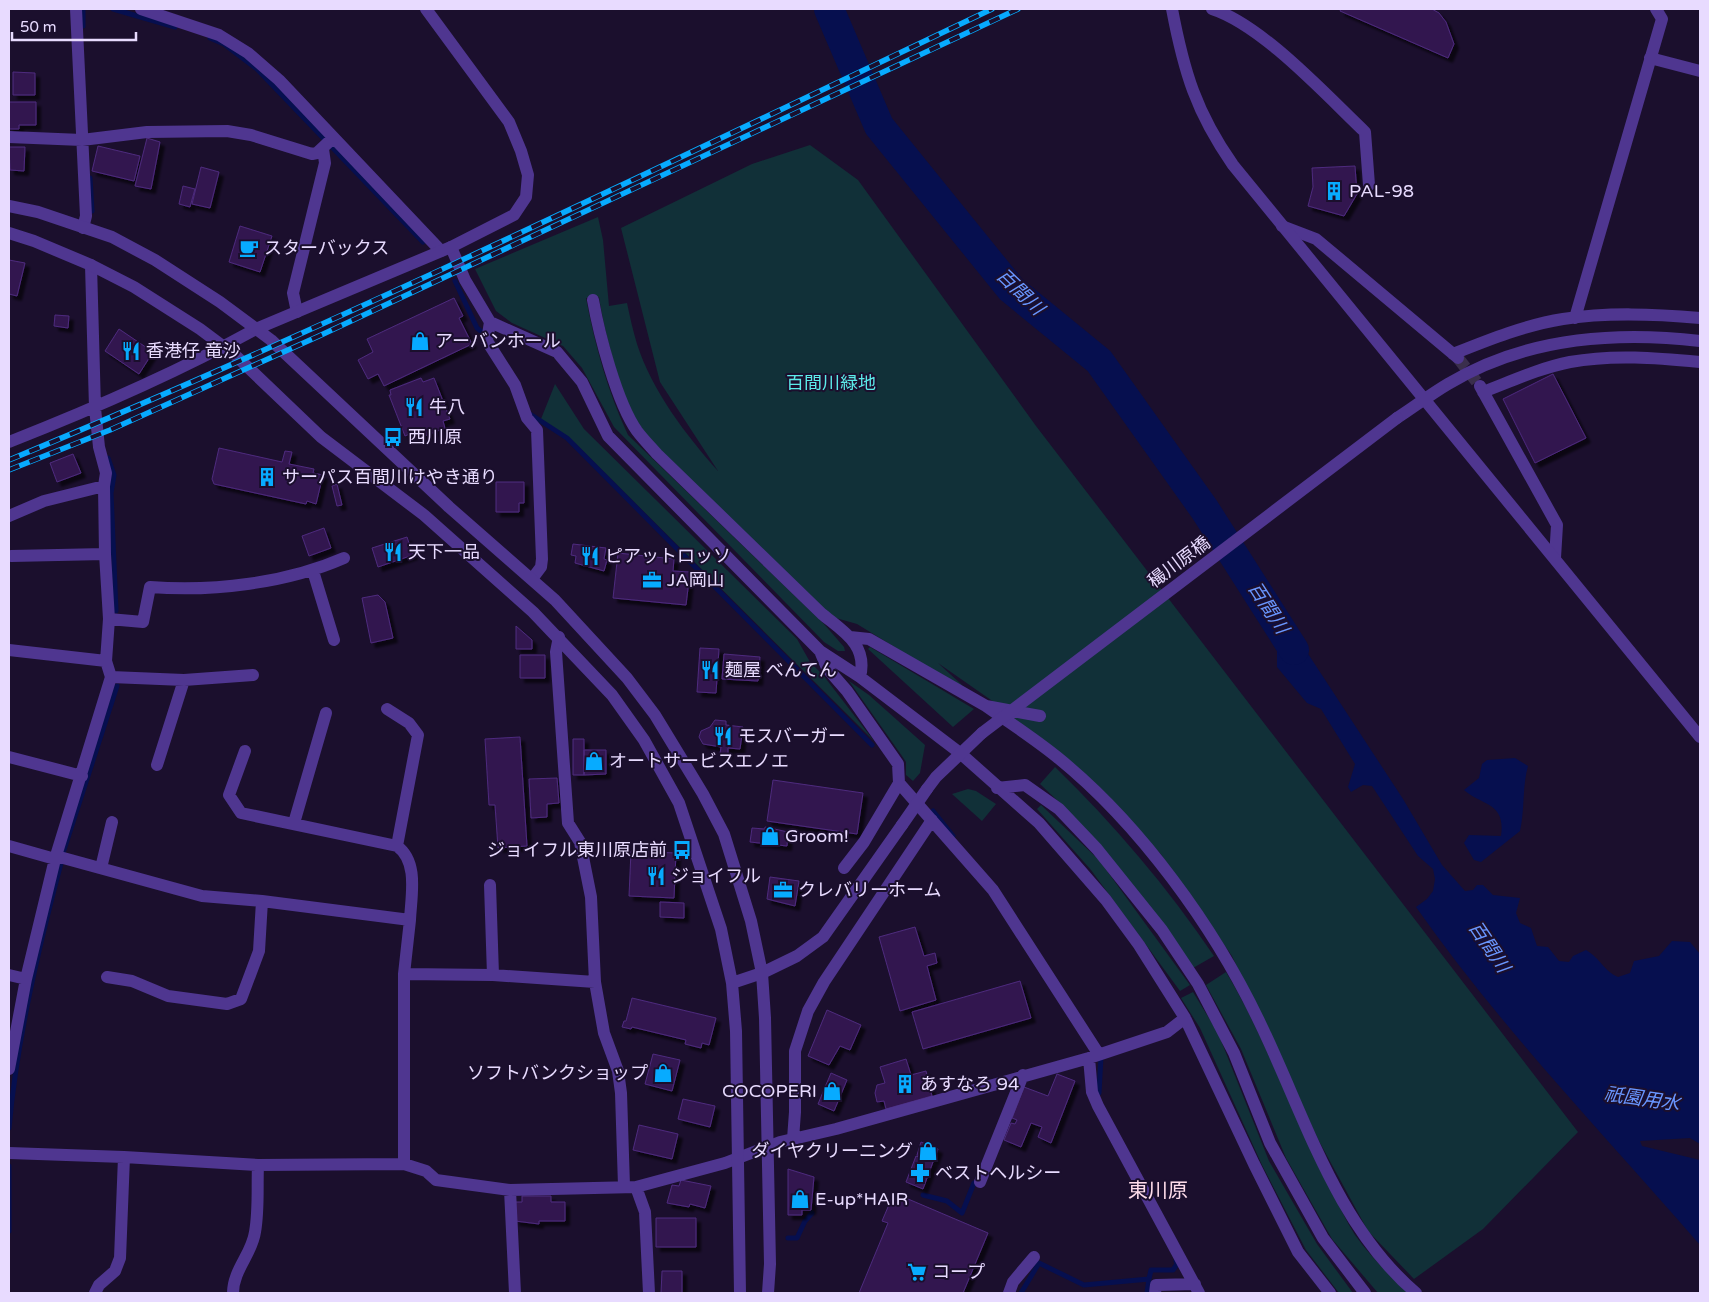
<svg xmlns="http://www.w3.org/2000/svg" width="1709" height="1302" font-family="'Varela Round','Noto Sans JP',sans-serif">
  <defs>
    <filter id="shadow"><feDropShadow dx="4.5" dy="4.5" stdDeviation="1" flood-color="#0009"/></filter>
  </defs>
  <rect width="100%" height="100%" fill="#1b0f2d"/>
  <path fill="#113038" d="M810 145 858 180 1036 426 1578 1132 1483 1229 1414 1279 1368 1231 1319 1141 1232 956 1160 853 991 700 938 663 962 685 960 687 857 624 836 618 820 606 661 451C655 443 647 436 641 428 622 401 604 331 599 297L586 298C595 346 608 392 628 435L824 624 844 647 845 651H838L824 642 614 427 582 368 563 346 512 323 496 311 475 269 598 217 603 240 609 306 627 303C630 317 633 331 637 344 652 391 686 435 718 471L660 382 621 228 752 164Z
    M555 384 584 429 797 639 810 662 823 675 874 741 577 445 541 419Z
    M870 647 974 709 953 727 868 649Z
    M849 681 869 695 925 745 920 773 913 781 906 775V762L902 756Z
    M1055 767C1114 824 1168 888 1214 956L1193 968 1061 804 1040 784Z
    M968 789 976 791 996 804 982 821 952 794Z
    M1041 805 1099 860 1190 985 1180 991 1091 870 1037 809Z
    M1226 972C1268 1042 1293 1120 1332 1191 1339 1205 1346 1221 1355 1235 1371 1257 1389 1275 1409 1293H1378L1332 1239 1286 1158 1241 1049 1206 985Z
    M1193 992 1218 1033 1269 1161 1317 1244 1353 1293H1339L1306 1250 1262 1165 1200 1028 1181 998Z"/>
  <path fill="#060f4f" d="M1282 614 1403 799 1442 865 1465 891 1473 890 1477 885H1483L1493 895 1520 898 1516 913 1520 923 1531 928 1537 946 1548 947 1559 961 1569 962 1573 956 1586 950C1601 959 1604 971 1618 977L1630 973 1634 961 1659 956 1672 941 1690 942 1700 954V1144L1690 1138 1640 1141 1642 1146 1700 1160V1245C1604 1134 1500 1027 1416 907L1427 899 1433 891 1435 879 1433 869 1418 856 1372 786 1363 785 1351 792 1348 787 1355 764 1321 709 1307 703 1277 667V638L1266 617Z
    M1515 758 1528 766C1522 787 1525 809 1520 831L1481 862 1474 860 1464 843 1469 835 1501 836C1506 802 1482 806 1464 790L1479 778 1482 764 1487 760Z"/>
  <g fill="none" stroke-linecap="round" stroke-linejoin="round">
    <path stroke="#060f4f" stroke-width="5" d="M83 9V26
      M113 9 175 27
      M210 38 224 44 257 69 423 242
      M90 178 92 211
      M455 281 477 328 487 336
      M530 414 567 438 872 745
      M108 458 114 475 111 493 116 611
      M933 811 953 836
      M63 853 117 686
      M1099 1093 1101 1056
      M9 1128C17 1039 38 950 61 863
      M9 1166V1231
      M923 1195 947 1201 962 1213 974 1183
      M788 1238H797L805 1221 812 1213
      M1021 1293 1039 1263 1084 1285 1149 1279 1151 1270H1173L1177 1264 1176 1261
      M1147 1293 1149 1279"/>
    <path stroke="#060f4f" stroke-width="30" d="M829 9 879 126 1011 289 1099 361 1205 510 1294 650"/>
  </g>
  <path fill="#321950" stroke="#4e2a7e" filter="url(#shadow)" d="M1341 9H1432L1439 13 1446 22 1454 44 1448 58 1340 11Z
    M13 72 35 73V95H13Z
    M9 102H36V125H19V129H9Z
    M147 138 160 142 151 189 135 186Z
    M98 146 140 156 134 181 92 171Z
    M9 147H25L24 171 10 170Z
    M1355 166 1357 194 1344 216 1308 206 1313 187 1312 168Z
    M201 167 219 172 210 208 192 204Z
    M183 186 195 189 190 207 179 204Z
    M240 226 272 236 260 272 229 262Z
    M9 260 25 263 17 296 9 294Z
    M454 298 463 316 459 318 472 344 384 386 378 374 368 379 358 360 373 352 367 339Z
    M55 315 69 316 68 328 54 326Z
    M119 329 153 352 139 374 105 351Z
    M1553 374 1586 438 1535 463 1503 399Z
    M421 378 423 382 434 378 450 419 443 421 445 428 417 439 414 432 405 436 389 395H391L390 390Z
    M219 448 282 462 285 451 292 452 289 464 314 469 313 473 323 475 316 504 307 501 306 504 214 484 212 479Z
    M73 454 81 473 57 482 50 463Z
    M496 482H524V503H519V512H496Z
    M337 484 342 505 337 506 332 486Z
    M324 528 331 548 309 556 302 536Z
    M407 537 413 555 378 567 372 548Z
    M573 544 606 548 604 559 607 560 604 571 575 563 576 556 571 555Z
    M618 553 674 559 673 571 690 572 686 605 613 598Z
    M378 595 385 602 393 638 371 643 362 598Z
    M516 626 532 640V649H516Z
    M700 648 719 649 716 693 697 692Z
    M724 654 760 657 758 681 722 679Z
    M520 655H545V678H520Z
    M715 720 726 721V725L743 727 740 749 728 748V754H720L721 747 703 744 699 737 701 731 710 727Z
    M520 737 527 846 498 848 495 805H489L485 739Z
    M573 739H584V775H573Z
    M584 750H606V774L584 775Z
    M557 778 559 803 547 804V817L531 818 529 779Z
    M773 780 863 793 857 834 767 821Z
    M765 827 788 832 787 846 750 842 752 828 765 829Z
    M631 851 676 853 674 898 629 896Z
    M770 877 799 881 795 906 767 899Z
    M660 902 684 903V918L660 917Z
    M915 927 924 956 935 953 937 963 927 966 936 1000 900 1011 879 937Z
    M1020 981 1031 1018 923 1049 912 1012Z
    M632 998 716 1018 709 1045 702 1043 701 1048 685 1044 686 1040 632 1027 631 1029 622 1027 624 1021H626Z
    M827 1010 861 1025 850 1050 840 1046 829 1065 808 1056Z
    M653 1054 680 1060 672 1091 645 1084Z
    M906 1059 911 1075 926 1071 932 1096 886 1109 884 1101 877 1102 875 1093 877 1085 885 1083 880 1067Z
    M831 1073 847 1080 834 1111 818 1104Z
    M1057 1074 1075 1081 1051 1143 1038 1137 1042 1127 1031 1123 1021 1147 1004 1140 1011 1123 1015 1124 1017 1120 1012 1118 1024 1087 1048 1096Z
    M683 1099 715 1106 710 1127 678 1119Z
    M639 1125 678 1134 672 1159 633 1150Z
    M921 1142 938 1149 934 1161 917 1155Z
    M916 1156 933 1162 923 1189 906 1182Z
    M788 1169 814 1177 811 1210H802V1215H788Z
    M681 1180 711 1186 705 1208 690 1204 689 1207 667 1203 672 1185 679 1186Z
    M894 1193 988 1233 963 1293H859L888 1223 882 1221Z
    M522 1196H551V1202H565V1221H539V1224L515 1221V1202H522Z
    M656 1218H696V1247H656Z
    M662 1271H682V1293H661Z"/>
  <g fill="none" stroke-linecap="round" stroke-linejoin="round">
    <path stroke="#3a2e4c" stroke-width="12" stroke-dasharray="12 6" stroke-linecap="butt" d="M1458 358 1480 386"/>
    <path stroke="#4f3690" stroke-width="12" d="M76 9 86 216 83 228
      M141 9 219 35 248 53 279 80 441 251
      M1212 9C1262 25 1325 94 1365 132L1369 185
      M1650 58 1700 71
      M9 137 82 140 147 132 227 131 251 135 312 154 317 153 333 138
      M1282 226 1316 239 1458 358
      M451 247 465 280 490 322 557 352 582 382 608 436 820 651 860 677 960 753 1039 823 1106 900 1139 945 1185 1018 1254 1164 1298 1252 1330 1293
      M593 300C599 334 617 403 637 431 643 439 650 446 657 454L822 614C844 632 868 645 860 677
      M297 312 293 293 325 163 323 149
      M1575 318 1662 19 1656 9
      M490 322 487 341 515 385 527 418 537 430 542 559 541 567 532 579
      M1453 354C1488 340 1525 325 1563 319 1608 312 1654 314 1700 318
      M1480 386 1557 525 1555 558
      M1483 392C1512 381 1540 368 1570 362 1613 354 1657 358 1700 362
      M9 442C93 409 176 373 256 329
      M9 516 44 501 104 486
      M11 556 105 554
      M313 571 334 640
      M109 619 143 622 150 587C213 592 287 583 344 558
      M559 637 556 652 568 823 580 842 591 897 595 982 604 1033 618 1071 621 1093 624 1186
      M850 637 869 639 986 706 1040 716
      M9 650 106 661
      M820 651 827 668 847 691 898 764 899 783 864 842 844 868
      M111 677 184 680 253 675
      M986 706C1010 723 1035 739 1057 757 1140 824 1215 928 1260 1023 1305 1116 1336 1225 1416 1293
      M387 709 409 723 418 735 397 846
      M245 751 229 795 241 813 397 846C419 862 411 896 410 920
      M9 757 82 776
      M157 765 184 680
      M899 783 993 890 1096 1050V1055
      M997 788 1025 785 1059 809 1097 849 1162 930 1198 984 1234 1053 1270 1143 1323 1238 1365 1293
      M294 823 326 713
      M9 846 55 859
      M56 856 202 896 262 901 410 920 404 974V1164
      M101 868 112 822
      M490 885 493 975
      M404 974 493 975 595 982
      M9 975 26 979
      M107 977 132 981 168 996 227 1004 241 999 259 951 262 901
      M1089 1058 1092 1092 1098 1106 1199 1293
      M9 1069 26 979 55 859 111 677 106 661 109 619 105 554 104 486 106 473 99 447 95 408 91 265
      M793 1139 795 1112V1051L808 1011 824 982 932 820
      M9 1153 124 1157 258 1165 404 1164 426 1171 436 1180 510 1190 636 1187 725 1163 780 1142 836 1129 1089 1058 1167 1032 1185 1018
      M980 1182 1023 1075
      M636 1187 645 1212 649 1293
      M510 1190 515 1293
      M95 1293 99 1285 115 1271 120 1258 124 1157
      M233 1293C233 1270 252 1254 255 1232 259 1210 257 1187 258 1165
      M1009 1293 1013 1282 1034 1257
      M1155 1293 1156 1285 1195 1284"/>
    <path stroke="#4f3690" stroke-width="12" d="M1172 9C1184 72 1196 112 1233 165L1700 737
      M9 206 38 212 112 237 155 260 220 302 271 340 449 507 555 600 627 678 655 715 703 794 724 834 751 921 762 973 765 1018 770 1264 768 1293
      M9 233 34 241 91 265 134 287 200 329 236 356 321 437 424 515 533 612 612 695 644 740 679 803 721 929 732 983 736 1031 740 1293
      M256 329 451 247 514 215 526 197 528 175 521 151 509 122 426 9
      M1397 418C1414 407 1431 394 1448 384 1524 338 1614 331 1700 341
      M927 789 936 777 982 733
      M732 983 762 973 797 956 823 937 902 825"/>
    <g stroke="#07abff" stroke-width="5.5">
      <path id="rail" d="M9 460C342 322 666 164 992 9
        M9 470 110 430 319 336 1018 9"/>
    </g>
    <use href="#rail" stroke="#1b0f2d" stroke-width="4" stroke-dasharray="11" stroke-linecap="butt"/>
    <path stroke="#4f3690" stroke-width="12" d="M982 733 1397 418
      M902 825 927 789"/>
  </g>
  <defs>
    <g id="building-bare" transform="scale(1.5)"><path d="M-4-6H4V6H1V3H-1V6H-4ZM-2.5-4.3h1.7v1.8h-1.7ZM.8-4.3h1.7v1.8H.8ZM-2.5-1h1.7V.8h-1.7ZM.8-1h1.7V.8H.8Z" fill="#07abff" stroke="#1b0f2d" stroke-width="2.5" paint-order="stroke"/></g>
    <g id="cafe-bare" transform="scale(1.5)"><path d="M-5.5-4.5H6V0H3Q3 3.5 0 3.5H-2.5Q-5.5 3.5-5.5 0ZM3-3.2v2h1.7v-2ZM-6 4.5H4V6H-6Z" fill="#07abff" stroke="#1b0f2d" stroke-width="2.5" paint-order="stroke"/></g>
    <g id="shop-bare" transform="scale(1.5)"><path d="M-5-2.5h2.3a2.7 3.5 0 0 1 5.4 0H5L5.5 6h-11ZM-1.5-2.5h3a1.5 2.3 0 0 0-3 0Z" fill="#07abff" stroke="#1b0f2d" stroke-width="2.5" paint-order="stroke"/></g>
    <g id="restaurant-bare" transform="scale(1.5)"><path d="M-5-6h1v4h1v-4h1v4h1v-4h1v5L-1.5 .5V6h-2V.5L-5-1ZM5-6V6H3V1.5H1.5Q1.5-4 5-6Z" fill="#07abff" stroke="#1b0f2d" stroke-width="2.5" paint-order="stroke"/></g>
    <g id="bus-bare" transform="scale(1.5)"><path d="M-5-6H5V4H4V6H2V4H-2V6H-4V4H-5ZM-3.5-4V0h7V-4ZM-3.5 1.2v1.5H-2V1.2ZM2 1.2v1.5H3.5V1.2Z" fill="#07abff" stroke="#1b0f2d" stroke-width="2.5" paint-order="stroke"/></g>
    <g id="office-bare" transform="scale(1.5)"><path d="M-6-3h4V-5.5h4V-3h4V5H-6ZM-1-4.5V-3h2v-1.5ZM-6 0V1H6V0Z" fill="#07abff" stroke="#1b0f2d" stroke-width="2.5" paint-order="stroke"/></g>
    <g id="pharmacy-bare" transform="scale(1.5)"><path d="M-2-6h4v4h4v4h-4v4h-4v-4h-4v-4h4Z" fill="#07abff" stroke="#1b0f2d" stroke-width="2.5" paint-order="stroke"/></g>
    <g id="supermarket-bare" transform="scale(1.5)"><path d="M-6-5.5h2.5l.6 2H6L4.5 2H-2.5L-4.4-4H-6ZM-1.5 3.2a1.3 1.3 0 1 0 .1 0ZM3 3.2a1.3 1.3 0 1 0 .1 0Z" fill="#07abff" stroke="#1b0f2d" stroke-width="2.5" paint-order="stroke"/></g>
  </defs>
  <g fill-rule="evenodd">
    <use href="#building-bare" x="1334" y="191"/>
    <use href="#cafe-bare" x="249" y="248"/>
    <use href="#shop-bare" x="420" y="341"/>
    <use href="#restaurant-bare" x="131" y="351"/>
    <use href="#restaurant-bare" x="414" y="407"/>
    <use href="#bus-bare" x="393" y="437"/>
    <use href="#building-bare" x="267" y="477"/>
    <use href="#restaurant-bare" x="393" y="552"/>
    <use href="#restaurant-bare" x="590" y="556"/>
    <use href="#office-bare" x="652" y="580"/>
    <use href="#restaurant-bare" x="710" y="670"/>
    <use href="#restaurant-bare" x="723" y="736"/>
    <use href="#shop-bare" x="594" y="761"/>
    <use href="#shop-bare" x="770" y="836"/>
    <use href="#bus-bare" x="682" y="850"/>
    <use href="#restaurant-bare" x="656" y="876"/>
    <use href="#office-bare" x="783" y="890"/>
    <use href="#shop-bare" x="663" y="1073"/>
    <use href="#building-bare" x="905" y="1084"/>
    <use href="#shop-bare" x="832" y="1091"/>
    <use href="#shop-bare" x="928" y="1151"/>
    <use href="#pharmacy-bare" x="920" y="1173"/>
    <use href="#shop-bare" x="800" y="1199"/>
    <use href="#supermarket-bare" x="917" y="1272"/>
  </g>
  <g text-anchor="middle" dominant-baseline="central" stroke-width="4" stroke-linejoin="round" paint-order="stroke">
    <g font-size="18" fill="#e8dbff" stroke="#1b0f2d" text-anchor="start">
      <text x="1349" y="191">PAL-98</text>
      <text x="264" y="248">スターバックス</text>
      <text x="435" y="341">アーバンホール</text>
      <text x="146" y="351">香港仔 竜沙</text>
      <text x="429" y="407">牛八</text>
      <text x="408" y="437">西川原</text>
      <text x="282" y="477">サーパス百間川けやき通り</text>
      <text x="408" y="552">天下一品</text>
      <text x="605" y="556">ピアットロッソ</text>
      <text x="667" y="580">JA岡山</text>
      <text x="725" y="670">麺屋 べんてん</text>
      <text x="738" y="736">モスバーガー</text>
      <text x="609" y="761">オートサービスエノエ</text>
      <text x="785" y="836">Groom!</text>
      <text x="667" y="850" text-anchor="end">ジョイフル東川原店前</text>
      <text x="671" y="876">ジョイフル</text>
      <text x="798" y="890">クレバリーホーム</text>
      <text x="648" y="1073" text-anchor="end">ソフトバンクショップ</text>
      <text x="920" y="1084">あすなろ 94</text>
      <text x="817" y="1091" text-anchor="end">COCOPERI</text>
      <text x="913" y="1151" text-anchor="end">ダイヤクリーニング</text>
      <text x="935" y="1173">ベストヘルシー</text>
      <text x="815" y="1199">E-up*HAIR</text>
      <text x="932" y="1272">コープ</text>
    </g>
    <g font-size="18" fill="#5cebe9" stroke="#1b0f2d">
      <text x="831" y="383">百間川緑地</text>
    </g>
    <g font-size="18" fill="#e8dbff" stroke="#1b0f2d">
      <text transform="translate(1179 562) rotate(-37)">穝川原橋</text>
    </g>
    <g font-size="19" font-style="italic" fill="#6996ff" stroke="#1b0f2d">
      <text transform="translate(1020 292) rotate(44)">百間川</text>
      <text transform="translate(1268 608) rotate(57)">百間川</text>
      <text transform="translate(1489 947) rotate(56)">百間川</text>
      <text transform="translate(1642 1099) rotate(8)">祇園用水</text>
    </g>
    <g font-size="20" fill="#ffddeb" stroke="#1b0f2d">
      <text x="1158" y="1191">東川原</text>
    </g>
  </g>
  <rect width="1709" height="1302" fill="none" stroke="#e8dbff" stroke-width="20"/>
  <path d="M12 32v8h124v-8" fill="none" stroke="#e8dbff" stroke-width="2.5"/>
  <text x="20" y="32" font-size="15" fill="#e8dbff" stroke="#1b0f2d" stroke-width="4" paint-order="stroke">50 m</text>
</svg>
